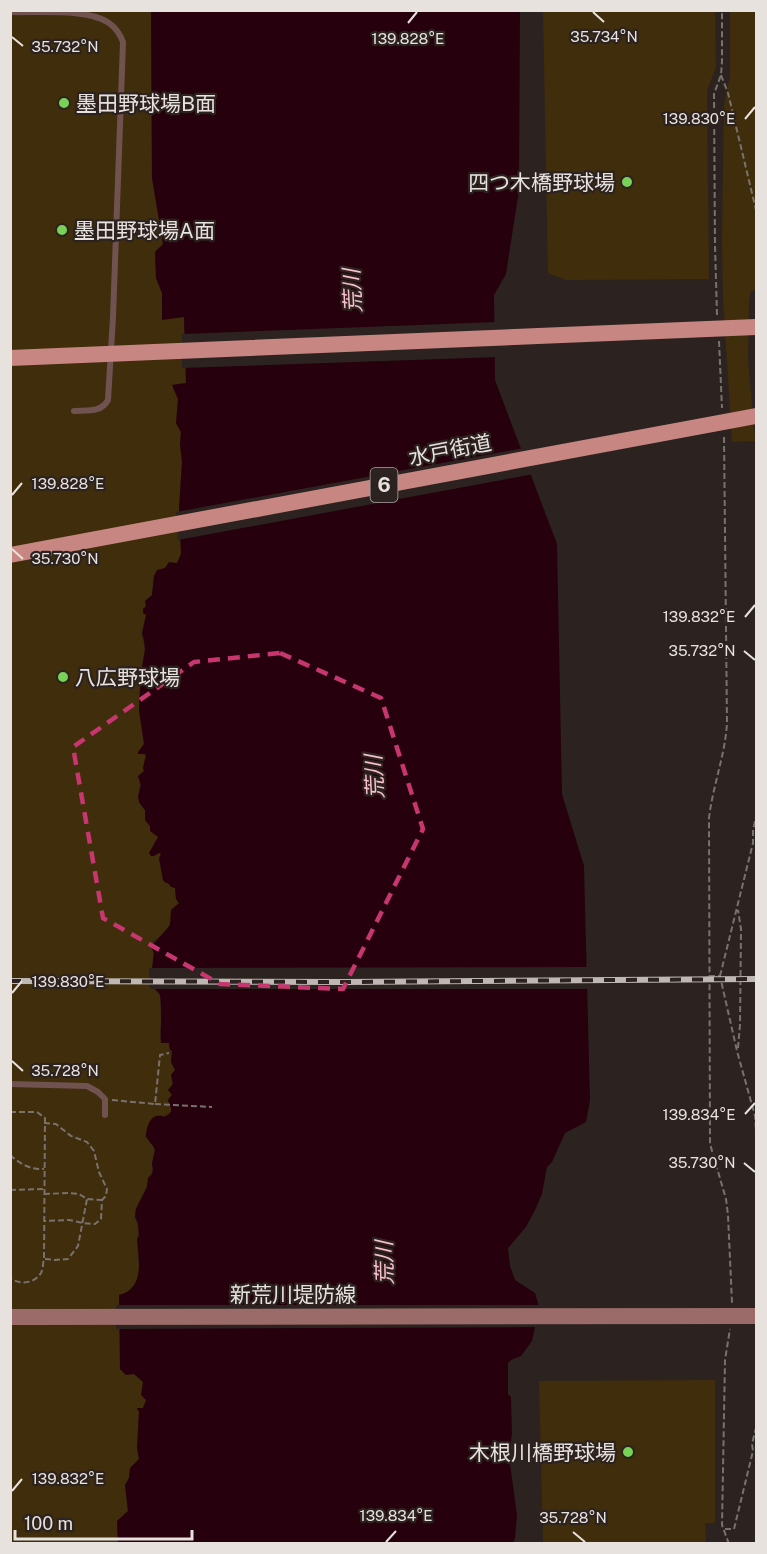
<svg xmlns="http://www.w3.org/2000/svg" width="767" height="1554" font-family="'Public Sans','Noto Sans JP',sans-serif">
  <rect width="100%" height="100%" fill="#2c2320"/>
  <path fill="#3f2d0b" d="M11 11H151L152 178 163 244 155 252 156 278 162 293V319L184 316 186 383 172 385 178 399 176 423 181 432 180 444 182 462 179 509 181 554 177 563 165 568 154 576 152 595 145 601 146 615 142 634 145 650 142 666 143 678 140 689 139 710 144 744 140 754 144 753 146 755 143 768 144 771 138 776C143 790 133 800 145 810V820L158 837 159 853 162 854 159 858 163 880 175 888 176 899 179 904 171 910C172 928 166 931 153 942 155 961 147 980 160 995L161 1022 160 1033 161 1043H169L170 1050H172L171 1062 175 1070 171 1075C173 1084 174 1092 168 1100L171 1108V1112L163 1117 149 1142C158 1149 153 1153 152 1163 152 1167 153 1168 152 1172 151 1175 148 1178 148 1180 147 1184 147 1187 145 1190 142 1197 137 1204 135 1211 134 1221 141 1228 137 1239L139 1272 137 1281 127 1293 134 1374 143 1382 147 1400 143 1408H137L139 1412 137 1447 139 1459 130 1468 129 1478 125 1485 128 1511 117 1522 118 1543H11Z
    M543 11H715L716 67 707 91 709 279 566 280 548 273Z
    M730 11H756V290L751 291 749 301 748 359 755 441 732 442 723 298 722 238 724 105 730 76Z
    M715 1380V1523H705L706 1543H543L539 1381Z"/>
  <path fill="#26000c" d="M151 11H520L519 190 506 274 494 295 495 380 557 544 562 794 584 866 590 1100 586 1122 565 1133 552 1162 547 1167 542 1194 535 1210 526 1227 508 1248 510 1266 515 1280 535 1293 538 1303V1314L532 1341 521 1356 511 1360 508 1363V1394L511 1397 512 1434 509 1456 517 1515 515 1538 513 1544H118L117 1521 128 1511 125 1485 129 1478 130 1468 139 1459 137 1447 139 1412 137 1408H143L146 1400 141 1395 143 1382 134 1374 126 1375 120 1369 119 1295C145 1289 139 1259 137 1239L139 1236 138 1223 135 1217 136 1209 147 1187 148 1178 152 1174 153 1170 152 1164 155 1150 153 1146 146 1137C146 1130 149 1117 157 1116 165 1115 163 1120 171 1112V1108L168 1100 172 1095 168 1090 173 1084 171 1075 175 1070 171 1062 172 1051 170 1050 169 1043H161C160 1033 163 999 159 993 157 991 154 989 152 986V969L154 953 152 949V946L170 925 171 910 179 903 176 899 175 888 171 887 168 883H166L163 880 159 858 161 854 159 853 154 856H151L149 853 158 837 150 831V826L145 820V810L139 802 138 796 141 785 138 776 144 771 143 768 146 755 144 754H138V752L144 744 139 710 140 689 143 678 142 667 145 650 144 640 142 633 146 615 143 613V609L146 606 145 601 152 595 154 576 157 570 165 568 169 562 177 563 181 554 179 509 182 462 180 444 181 432 176 423 178 399 172 385 186 383 184 317 162 320V293L156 278 155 252 163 244 152 178Z"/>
  <path fill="#2c2320" d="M497 322 498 357 182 368V334Z
    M524 448 534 474 178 540 176 512Z
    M590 967V989H151L149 986V968Z
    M116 1305H541L538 1327 116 1329Z"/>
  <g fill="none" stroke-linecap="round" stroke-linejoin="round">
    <path stroke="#79716e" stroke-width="2" stroke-dasharray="6 3" stroke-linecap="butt" d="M721 75 728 93 756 210
      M717 315 715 246 714 94 721 75 722 62V10
      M719 341 722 408
      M724 437 727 723C725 756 713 785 709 818L710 1144 726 1199 728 1215 732 1303
      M709 976H720L737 1051 755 1116 756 1130
      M720 976 753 843V830L756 817
      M738 1048 740 1025 741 929 738 910
      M112 1100 155 1104 160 1055 169 1053
      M155 1104 212 1107
      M10 1112H37L45 1118 44 1258C43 1263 43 1269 41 1273 34 1284 20 1285 10 1278
      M44 1123 56 1124 71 1136 87 1142 94 1151 99 1172 107 1189 106 1196 102 1200 101 1219 95 1224 83 1223 69 1220 45 1221
      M10 1155C20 1164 31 1170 44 1169
      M10 1190 44 1189
      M44 1194 68 1193 79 1194 87 1199 102 1200
      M45 1259 55 1260 68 1259 78 1246 87 1199
      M725 1529H734L753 1451 752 1444 756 1428
      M729 1544 722 1525 725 1360 730 1329"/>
    <path stroke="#705250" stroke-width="6" d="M10 12C38 13 87 8 109 23 116 28 120 34 123 42L113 317 108 400C101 413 87 410 74 411
      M10 1084 87 1086 98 1092 105 1099V1115"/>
    <g stroke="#beb7b4" stroke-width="6">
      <path id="rail" d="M10 981 347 982 756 979"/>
    </g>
    <use href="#rail" stroke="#2c2320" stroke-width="4" stroke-dasharray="11" stroke-linecap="butt"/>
    <path stroke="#9a6b68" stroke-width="16" d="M10 1317 756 1316"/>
    <path stroke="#c88682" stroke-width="16" d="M10 358 756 327
      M10 555 756 416"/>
  </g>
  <path fill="none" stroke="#c8366f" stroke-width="4.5" stroke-dasharray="12 8" stroke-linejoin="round" d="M280 653 381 698 423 829 343 989 220 984 103 918 73 747 194 662Z"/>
  <path fill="none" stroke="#e8e2df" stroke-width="2" d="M593 12 604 22M408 23 417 12M12 37 23 46M745 119 755 107M12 495 22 483M12 549 23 559M745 617 755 605M744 651 755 660M12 993 22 981M12 1061 23 1071M745 1114 755 1103M744 1163 755 1172M12 1491 22 1479M573 1532 585 1542M386 1542 396 1531"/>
  <g fill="#79d158" stroke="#2c2320" stroke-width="2">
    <circle cx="64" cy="103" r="6"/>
    <circle cx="627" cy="182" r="6"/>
    <circle cx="62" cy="230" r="6"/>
    <circle cx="63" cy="677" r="6"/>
    <circle cx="628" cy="1452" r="6"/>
  </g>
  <g text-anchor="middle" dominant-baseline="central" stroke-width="4.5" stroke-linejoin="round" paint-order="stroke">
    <rect fill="#2c2320" stroke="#b0a9a6" stroke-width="1.5" x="370.5" y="468" width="27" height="34" rx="4.5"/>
    <g font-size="20" font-weight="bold" fill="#e8e2df">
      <text x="384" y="485">6</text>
    </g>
    <g font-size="21" fill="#e8e2df" stroke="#2c2320" text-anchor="start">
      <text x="76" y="103">墨田野球場B面</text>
      <text x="615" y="182" text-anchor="end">四つ木橋野球場</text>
      <text x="74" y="230">墨田野球場A面</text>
      <text x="75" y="677">八広野球場</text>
      <text x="616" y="1452" text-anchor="end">木根川橋野球場</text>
    </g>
    <g font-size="21" fill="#e8e2df" stroke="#2c2320">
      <text transform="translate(450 450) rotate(-11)">水戸街道</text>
      <text x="293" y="1294">新荒川堤防線</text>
    </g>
    <g font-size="22" font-style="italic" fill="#fbbecc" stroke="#2c2320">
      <text transform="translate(352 291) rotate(-93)">荒川</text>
      <text transform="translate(374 777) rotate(-93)">荒川</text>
      <text transform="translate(384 1263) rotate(-91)">荒川</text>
    </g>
  </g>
  <g font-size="15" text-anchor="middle" fill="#e8e2df" stroke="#2c2320" stroke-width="4.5" stroke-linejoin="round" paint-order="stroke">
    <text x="604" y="42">35.734°N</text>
    <text x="408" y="44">139.828°E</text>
    <text x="65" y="52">35.732°N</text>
    <text x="699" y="124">139.830°E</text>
    <text x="68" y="489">139.828°E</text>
    <text x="65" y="564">35.730°N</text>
    <text x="699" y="622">139.832°E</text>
    <text x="702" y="656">35.732°N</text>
    <text x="68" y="987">139.830°E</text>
    <text x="65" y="1076">35.728°N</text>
    <text x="699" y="1120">139.834°E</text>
    <text x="702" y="1168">35.730°N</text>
    <text x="68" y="1484">139.832°E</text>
    <text x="396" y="1521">139.834°E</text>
    <text x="573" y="1523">35.728°N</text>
  </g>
  <rect width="767" height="1554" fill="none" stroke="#e8e2df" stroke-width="24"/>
  <path d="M15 1530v9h177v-9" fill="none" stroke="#e8e2df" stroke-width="3"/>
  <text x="24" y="1530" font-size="18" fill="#e8e2df" stroke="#2c2320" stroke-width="4.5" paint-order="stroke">100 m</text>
</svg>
